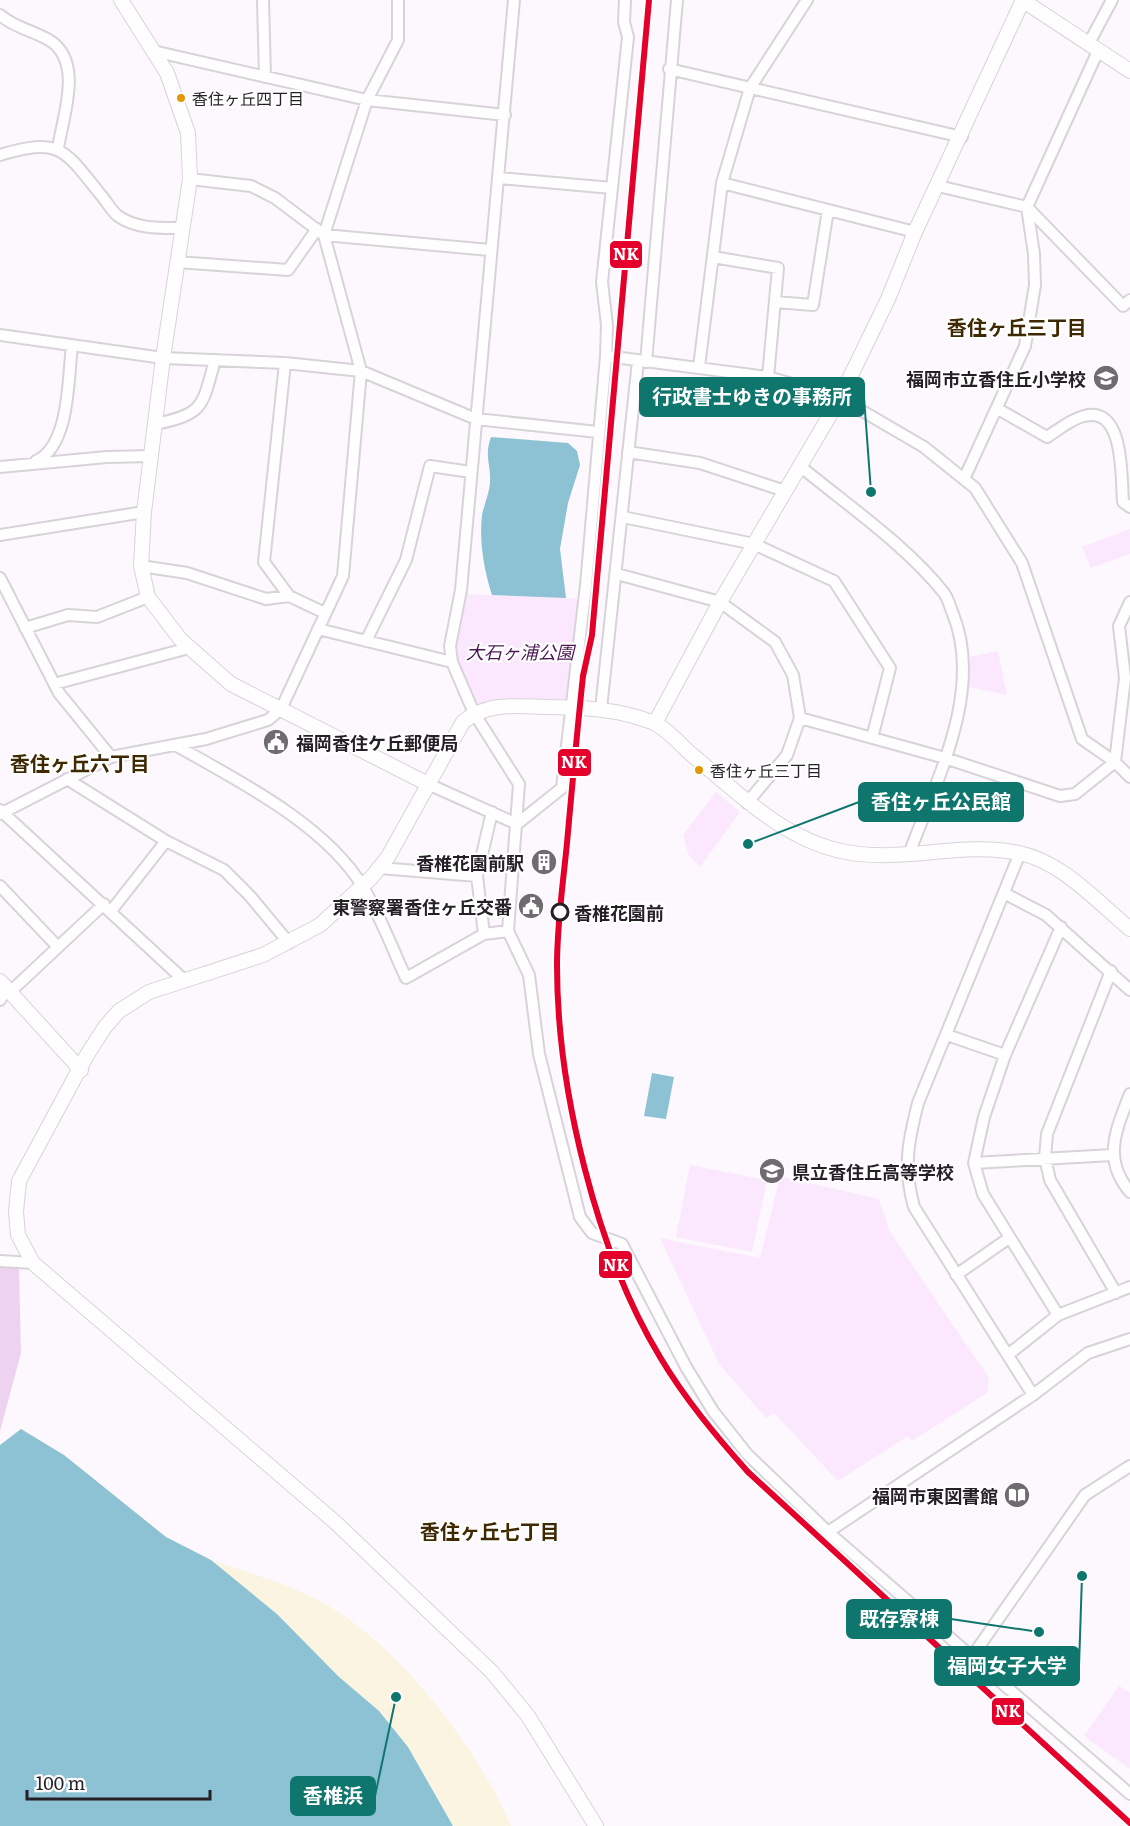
<svg xmlns="http://www.w3.org/2000/svg" width="1130" height="1826" font-family="Literata,'Noto Sans JP',serif">
  <rect width="100%" height="100%" fill="#fcf8fd"/>
  <path fill="#fbe8fe" d="M1130 529V554L1091 568 1082 547Z
    M461 594 582 599 568 706 474 710 453 662Z
    M998 651 1007 695 968 687 970 657Z
    M716 792 740 812 700 867 689 856 683 835Z
    M690 1165 767 1180 752 1252 676 1237Z
    M780 1176 879 1199 890 1232 989 1378 987 1393 912 1441 908 1436 838 1481 774 1413 766 1418 719 1364 660 1238 760 1258Z
    M1119 1686 1130 1693V1769L1084 1736Z"/>
  <path fill="#eed3f1" d="M0 1262 19 1269 21 1353 0 1431Z"/>
  <path fill="#fbf4e1" d="M211 1560C247 1572 285 1583 318 1600 395 1640 478 1747 511 1826H453L408 1747 379 1711 338 1676 277 1614Z"/>
  <path fill="#8dc1d4" d="M491 437 568 443 577 451 580 465 568 503 560 549 566 598 492 595C484 570 479 542 482 515 484 505 489 494 490 483 491 464 484 456 491 437Z
    M652 1073 674 1077 666 1119 644 1116Z
    M21 1429 64 1455 166 1537 211 1560 277 1614 338 1676 379 1711 408 1747 453 1826H0V1445Z"/>
  <g fill="none" stroke-linecap="round" stroke-linejoin="round">
    <g stroke="#d8d3d9" stroke-width="14">
      <path id="minor" d="M263 0 265 77
        M514 0 461 590 450 646 452 662 474 713 519 784 508 931 529 975 539 1054 580 1217 592 1233 622 1244 686 1367 713 1411 747 1454 828 1532 1130 1794
        M0 15C15 28 32 30 49 40 84 61 63 116 58 148
        M1088 45 1112 0
        M153 51 367 100 505 115
        M669 69 962 137
        M0 155C60 137 64 149 100 194 106 200 111 211 118 216 136 229 160 228 181 228
        M499 178 612 188
        M190 179 251 186 275 198 324 235 490 250
        M722 183 915 232
        M938 186 1027 207 1123 306 1130 300
        M713 257 778 268 768 377
        M177 262 288 270 317 229
        M775 302 813 305 828 210
        M0 335 163 358 285 363 361 371 476 419 598 432
        M606 356 768 377 840 398 924 447 975 488 1022 563 1082 739 1115 762 1130 777
        M646 362 677 0
        M285 363 264 562 289 596 325 613
        M699 367 722 183 750 88 807 0
        M998 409 1047 437C1058 430 1071 419 1084 416 1125 405 1121 478 1123 502L1130 507
        M155 424C205 414 202 406 215 360
        M628 452 700 463 785 491
        M36 461C70 446 68 378 72 345
        M800 466C847 505 906 545 944 593 948 598 950 607 953 614 984 691 936 781 909 854
        M0 467 107 457 151 456
        M964 479 1025 346 1035 285 1034 254 1027 207 1098 51
        M623 517 754 544 834 581 890 668 872 738
        M0 535 144 512
        M141 566 187 573 266 599 289 596
        M617 574 720 602 775 642 793 675 800 718 787 755 747 803
        M0 578 59 693 111 757
        M25 628 68 615 97 617 148 597
        M318 629 452 662
        M366 641 406 560 430 466 471 472
        M54 684 189 648
        M601 709 638 361
        M800 718 945 758 1060 796 1075 794 1115 762 1125 678 1119 626 1130 602
        M175 745C237 780 325 824 363 887 380 915 392 948 406 978L484 934
        M67 779 166 841 224 870 250 896 289 943
        M428 784 517 824
        M0 810 184 980
        M492 812 477 876 484 934 508 931
        M0 814 111 757 206 739 268 720 281 709 343 576 361 371 324 235 367 100 398 40V0
        M517 824 562 788 586 585 606 356 607 325 602 282 628 37 624 22 625 0
        M1020 853 918 1103C908 1142 903 1167 914 1207L1033 1395
        M380 868 477 876
        M0 886 57 946
        M1004 893 1046 915 1130 990
        M111 911 166 841
        M1111 971 1047 1134 1045 1158 1050 1180 1116 1293
        M10 992 104 904
        M0 1000 7 988
        M947 1035 1005 1055
        M1130 1094C1116 1130 1102 1159 1130 1192
        M974 1163 1112 1155
        M0 1261 33 1263
        M956 1275 1009 1238
        M1058 1315 983 1194 974 1163 984 1117 1005 1055 1061 927
        M1009 1354 1058 1315 1130 1287
        M828 1532 1033 1395 1088 1353 1130 1339
        M971 1658 1085 1495 1130 1466"/>
    </g>
    <g stroke="#d8d3d9" stroke-width="16">
      <path id="tertiary" d="M121 0 167 73 188 133 190 179 163 358 144 512 141 566 148 597 181 640 231 684 428 784
        M1022 0 1130 71
        M655 723 720 602 840 398 888 299 915 232 1023 0
        M0 981 81 1070
        M596 1826 528 1716 492 1672 335 1522 33 1263 18 1235 16 1212 19 1181 87 1055 105 1027 119 1011 149 992 263 955 320 925 371 878 388 857 463 722C488 702 514 706 545 707 581 707 618 709 652 722 666 728 680 744 691 754 737 792 785 841 846 852 903 863 962 841 1019 853 1063 862 1097 902 1130 929"/>
    </g>
    <use href="#minor" stroke="#fffeff" stroke-width="10"/>
    <use href="#tertiary" stroke="#fffeff" stroke-width="14"/>
    <g stroke="#fff" stroke-width="10">
      <path id="rail-1" d="M649 0 592 635 583 676C577 732 572 788 567 843 563 884 557 924 557 965 557 1089 596 1251 660 1357 685 1399 716 1436 748 1472L1130 1823"/>
    </g>
    <use href="#rail-1" stroke="#e4002b" stroke-width="6"/>
  </g>
  <defs>
    <g id="school-disc" transform="scale(1.35)"><circle r="9.5" fill="#706b71" stroke="#fff"/><path d="M0-5L7-2L0 1L-7-2ZM-4 1L0 2.5L4 1V4Q0 6-4 4Z" fill="#fff"/></g>
    <g id="civic-disc" transform="scale(1.35)"><circle r="9.5" fill="#706b71" stroke="#fff"/><path d="M-.6-6.5H3V-4.5H.6V-3L4-1V1h2V6H-6V1h2V-1L-.6-3ZM-1.2 2.5V6h2.4V2.5Z" fill="#fff"/></g>
    <g id="building-disc" transform="scale(1.35)"><circle r="9.5" fill="#706b71" stroke="#fff"/><path d="M-4-6H4V6H1V3H-1V6H-4ZM-2.5-4.3h1.7v1.8h-1.7ZM.8-4.3h1.7v1.8H.8ZM-2.5-1h1.7V.8h-1.7ZM.8-1h1.7V.8H.8Z" fill="#fff"/></g>
    <g id="library-disc" transform="scale(1.35)"><circle r="9.5" fill="#706b71" stroke="#fff"/><path d="M-6-4Q-3-5.5-.7-3.5V5Q-3 3-6 4ZM6-4Q3-5.5 .7-3.5V5Q3 3 6 4Z" fill="#fff"/></g>
  </defs>
  <g fill-rule="evenodd">
    <use href="#school-disc" x="1106" y="378"/>
    <use href="#civic-disc" x="276" y="742"/>
    <use href="#building-disc" x="544" y="862"/>
    <use href="#civic-disc" x="531" y="906"/>
    <use href="#school-disc" x="772" y="1171"/>
    <use href="#library-disc" x="1017" y="1495"/>
  </g>
  <g fill="#e29804" stroke="#fff" stroke-width="2">
    <circle cx="181" cy="98" r="5"/>
    <circle cx="699" cy="770" r="5"/>
  </g>
  <circle fill="#fff" stroke="#251f26" stroke-width="3" cx="560" cy="912" r="8"/>
  <g text-anchor="middle" dominant-baseline="central" stroke-width="4.5" stroke-linejoin="round" paint-order="stroke">
    <g font-size="16" fill="#251f26" stroke="#fff" text-anchor="start">
      <text x="192" y="98">香住ヶ丘四丁目</text>
      <text x="710" y="770">香住ヶ丘三丁目</text>
    </g>
    <g font-size="18" font-weight="bold" fill="#251f26" stroke="#fff" text-anchor="end">
      <text x="1086" y="378">福岡市立香住丘小学校</text>
      <text x="296" y="742" text-anchor="start">福岡香住ケ丘郵便局</text>
      <text x="524" y="862">香椎花園前駅</text>
      <text x="512" y="906">東警察署香住ヶ丘交番</text>
      <text x="792" y="1171" text-anchor="start">県立香住丘高等学校</text>
      <text x="998" y="1495">福岡市東図書館</text>
    </g>
    <g font-size="18" font-style="italic" fill="#4c1753" stroke="#fff">
      <text x="520" y="651">大石ヶ浦公園</text>
    </g>
    <g font-size="18" font-weight="bold" fill="#251f26" stroke="#fff" text-anchor="start">
      <text x="574" y="912">香椎花園前</text>
    </g>
    <g font-size="20" font-weight="bold" fill="#3e2902" stroke="#fff">
      <text x="1017" y="326">香住ヶ丘三丁目</text>
      <text x="80" y="762">香住ヶ丘六丁目</text>
      <text x="490" y="1530">香住ヶ丘七丁目</text>
    </g>
  </g>
  <path fill="none" stroke="#0f766e" stroke-width="2" d="M871 492L864 397M748 844L859 802M1039 1632L951 1619M1082 1576L1079 1666M396 1697L375 1796"/>
  <g fill="#0f766e" stroke="#fff" stroke-width="2">
    <circle cx="871" cy="492" r="6"/>
    <circle cx="748" cy="844" r="6"/>
    <circle cx="1039" cy="1632" r="6"/>
    <circle cx="1082" cy="1576" r="6"/>
    <circle cx="396" cy="1697" r="6"/>
  </g>
  <g fill="#0f766e" stroke="#0f766e" stroke-width="2">
    <rect x="640" y="378" width="224" height="38" rx="6"/>
    <rect x="859" y="783" width="164" height="38" rx="6"/>
    <rect x="847" y="1600" width="104" height="38" rx="6"/>
    <rect x="935" y="1647" width="144" height="38" rx="6"/>
    <rect x="291" y="1777" width="84" height="38" rx="6"/>
  </g>
  <g font-size="20" text-anchor="middle" font-weight="bold" fill="#fff">
    <text x="752" y="404">行政書士ゆきの事務所</text>
    <text x="941" y="809">香住ヶ丘公民館</text>
    <text x="899" y="1626">既存寮棟</text>
    <text x="1007" y="1673">福岡女子大学</text>
    <text x="333" y="1803">香椎浜</text>
  </g>
  <g stroke="#fff" stroke-width="2">
    <rect x="609" y="240" width="34" height="29" rx="6" fill="#e4002b"/>
    <rect x="557" y="748" width="35" height="29" rx="6" fill="#e4002b"/>
    <rect x="598" y="1250" width="35" height="29" rx="6" fill="#e4002b"/>
    <rect x="991" y="1697" width="34" height="29" rx="6" fill="#e4002b"/>
  </g>
  <g font-size="16" text-anchor="middle" font-weight="bold" fill="#fff">
    <text x="626" y="260">NK</text>
    <text x="574" y="768">NK</text>
    <text x="616" y="1271">NK</text>
    <text x="1008" y="1717">NK</text>
  </g>
  <path d="M27 1790v9h183v-9" fill="none" stroke="#251f26" stroke-width="3"/>
  <text x="36" y="1790" font-size="18" fill="#251f26" stroke="#ffffff" stroke-width="4.5" paint-order="stroke">100 m</text>
</svg>
